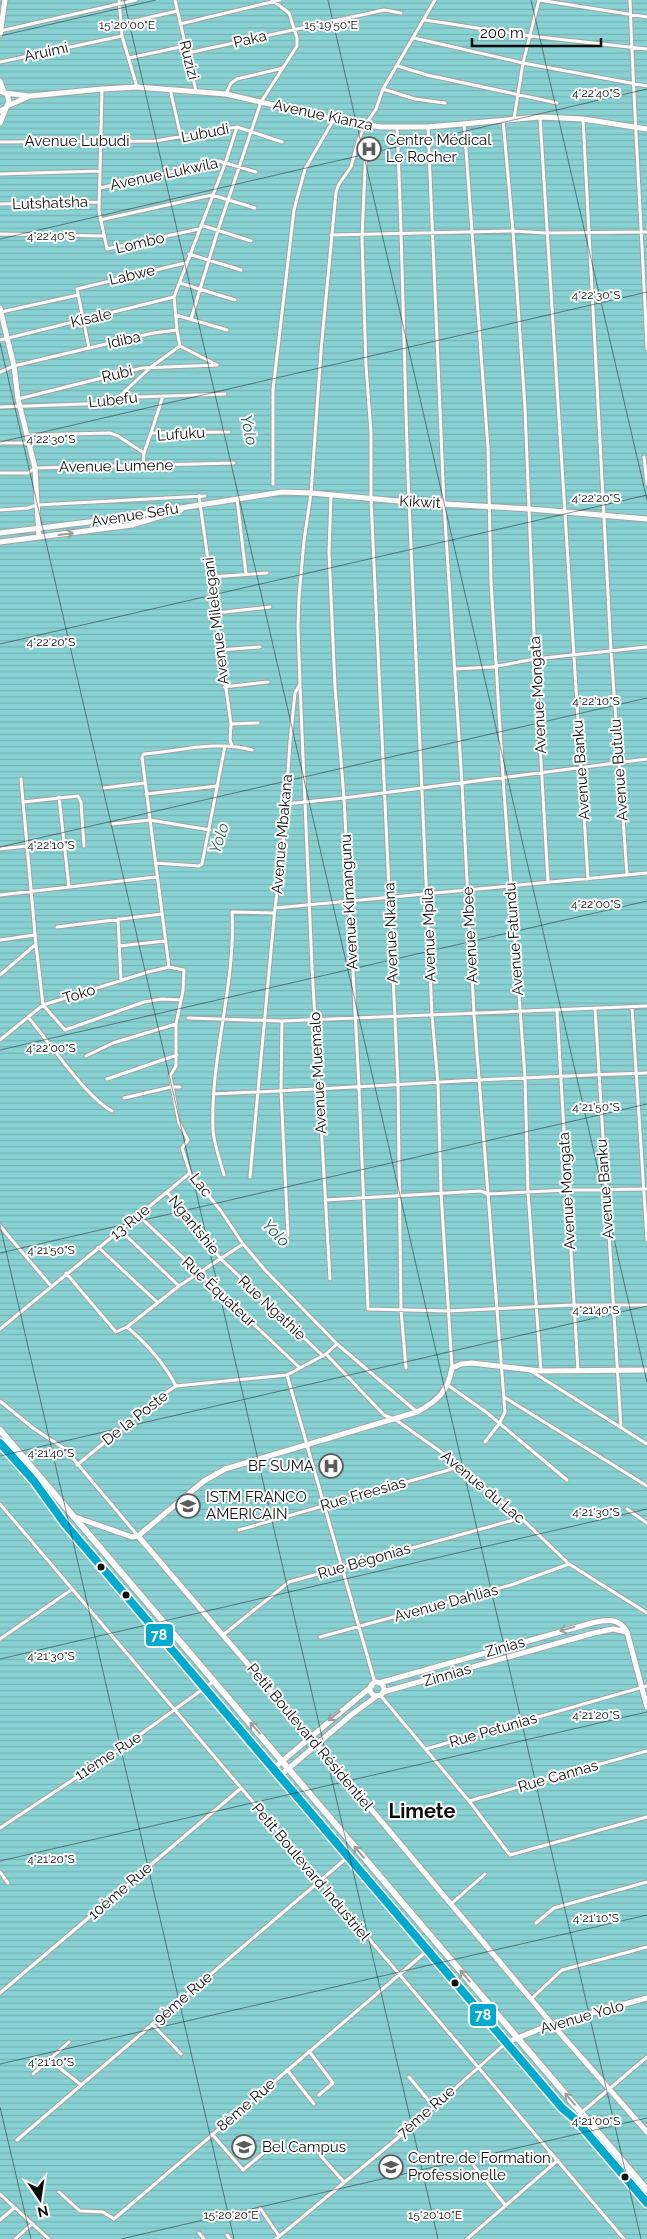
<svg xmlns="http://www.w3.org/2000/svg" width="647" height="2239" font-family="Raleway,sans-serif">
  <defs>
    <pattern id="water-rules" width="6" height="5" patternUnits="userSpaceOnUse" patternTransform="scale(1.25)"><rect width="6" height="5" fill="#89d2d3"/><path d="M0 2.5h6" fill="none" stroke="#75b3b4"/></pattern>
  </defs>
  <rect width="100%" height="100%" fill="#ededed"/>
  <path fill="url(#water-rules)" d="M0 0H647V2239H0Z"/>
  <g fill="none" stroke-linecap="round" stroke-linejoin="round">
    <g stroke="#a3a3a3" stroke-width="5">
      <path id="street" d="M119 0 122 36 137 87
        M175 0 196 91
        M539 0 647 17
        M630 0C634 116 642 232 647 349
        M425 20 530 36 647 49
        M121 24 177 11
        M180 24 280 0
        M0 31 136 0
        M414 38 523 63 647 86
        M188 53 384 10 401 13
        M129 58 185 46
        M0 62 122 36
        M398 66 427 75 557 103
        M102 89 99 211 107 249 199 229
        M170 89 181 137
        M383 89 415 99 445 103
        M226 94 231 83 237 79 283 68
        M540 117 588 879
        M514 119 523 63 539 0
        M583 119 611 651 627 875
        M503 120 513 231 525 408 535 659 548 881
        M464 123 488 448 491 581 503 778 525 1077 528 1192 541 1371
        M397 127C403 252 404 377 409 502 416 673 425 844 432 1015L438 1084 441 1192 452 1367
        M428 127 444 504 462 784 474 1014 505 1412 499 1424 485 1442
        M358 141 366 145 362 238 366 366 371 433V499L398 1084 401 1310 406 1368
        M0 142 155 141 237 127 282 142
        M0 174 100 171
        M100 188 219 161 256 172
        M0 204 99 202
        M100 220 212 195 255 208
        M201 225 251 241
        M0 234 102 236
        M331 235 513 231 546 233 647 232
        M189 254 241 270
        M180 283 235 300
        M1 312 78 295
        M176 315 227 330
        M191 319 218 230 261 102 297 46V38L289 13 272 0
        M177 330 174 297 226 161 237 127
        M0 340 174 297
        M89 348 77 289 185 263
        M0 372 14 366 89 348 153 333 177 330 180 346 217 365
        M18 399 142 368 217 365
        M112 403 151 367 180 346
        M0 407 112 403 138 397 225 394
        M151 433 163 396
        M28 435 110 433 118 436 144 453
        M0 443H29
        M644 457 647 484
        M143 465 144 453 151 433 229 432
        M0 473H28L35 468 234 463
        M273 484V390L294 210 305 169 334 119
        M331 495 329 552 335 687 344 798 359 1087 368 1309 448 1311 573 1305H647
        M199 496 231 724 230 740 232 746
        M237 499 246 574
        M0 510 28 508 37 505 205 496
        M211 577 267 573
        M216 613 270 607
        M220 650 260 647
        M455 669 492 667 535 659 647 647
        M300 685 312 967 330 1279
        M224 687 268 682
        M231 724 258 723
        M21 779 36 945 43 1005 65 1030 144 1002 162 999 181 1000
        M103 788 144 783
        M146 794 218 786
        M59 797 69 887
        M23 802 78 796 81 802 84 846
        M286 804 344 798 647 759
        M112 824 150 820 210 830
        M0 849 27 846
        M155 863 199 866 202 864 225 746
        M0 895 156 877
        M275 908 647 873
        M118 919 121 981
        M57 927 162 914
        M0 940 35 935
        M119 946 165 941
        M169 967 142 757 144 754C179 751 218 740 252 750
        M0 975 35 945
        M632 1007 647 1240
        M595 1008 621 1428
        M557 1011 578 1371
        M28 1017C50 1043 85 1096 112 1111
        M188 1018 282 1021 647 1006
        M282 1021 281 1090 288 1236
        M0 1040 43 1005 148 972 169 967 184 970 183 991 176 1024V1066L170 1076 179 1123 188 1140 182 1148 190 1173 221 1211 243 1244 265 1270 337 1344 417 1412
        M86 1056 113 1043 176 1024
        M107 1079 177 1055
        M213 1094C358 1088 502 1077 647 1073
        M124 1098 171 1087H180
        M224 1175C220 1160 214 1145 213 1130 210 1057 236 985 232 912L274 913
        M250 1177 275 908 283 845 290 742 295 693 300 684 298 626 299 597 304 541 311 493 321 351 336 192 339 184 351 167 358 141 365 125 376 109 383 89 435 0
        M167 1192 221 1259 323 1356
        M325 1200 481 1191 488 1194 567 1190 647 1189
        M138 1215 300 1368
        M0 1226 51 1286
        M120 1230 179 1286
        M98 1247 157 1302
        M66 1273 116 1332 127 1327 179 1286 243 1244
        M127 1327C147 1344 164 1363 176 1386
        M0 1329 190 1173
        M326 1354 384 1415 396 1420 451 1459 521 1518 569 1564 647 1613
        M531 1371 647 1444
        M287 1375 375 1683
        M449 1386 486 1412 567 1480
        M504 1397 647 1486
        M0 1401 33 1428 65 1449 138 1536
        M77 1465 160 1397 176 1386 287 1375 326 1354 337 1344
        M0 1504 624 2239
        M627 1509 647 1523
        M239 1530 459 1467
        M223 1635 289 1582 521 1518
        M320 1637 511 1585 569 1564
        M0 1639 71 1590
        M380 1695 469 1801 510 1855 647 1817
        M426 1749 647 1686
        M469 1801 647 1751
        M0 1828 130 1742 214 1681
        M0 1872 8 1883
        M451 1904 485 1874
        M536 1923 554 1908 647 1882
        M0 1993 240 1789
        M531 1999 562 1970 647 1947
        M152 2024 181 2054
        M309 2051 333 2083 319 2095
        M48 2059 80 2084
        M287 2070 314 2104
        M33 2074 69 2042
        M409 2077 434 2107
        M575 2118 647 2057
        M212 2134 243 2170 274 2144
        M17 2140 349 1856
        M323 2148 320 2155 344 2182
        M474 2166 506 2206
        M59 2192 80 2211 103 2212 114 2219 428 1950
        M0 2194 49 2239
        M260 2208 279 2236
        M0 2220 14 2208
        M199 2233 204 2239
        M227 2235 230 2239
        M15 2239 32 2224
        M276 2239 423 2117 507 2042
        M467 2239 558 2160"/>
    </g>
    <g stroke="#a3a3a3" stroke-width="7">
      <path id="secondary" d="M0 35 5 0
        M0 81 4 92
        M0 91 7 94 9 101 6 108 0 111
        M5 93 29 96
        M7 106 30 96 102 89 137 87 226 94 334 119 381 127H428L540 117 583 119 647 129
        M0 123 6 108
        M0 308 14 366 18 399 35 468 39 537
        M0 533 105 520 282 492 311 493 409 502 530 509 647 519
        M0 542 132 525 181 510
        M75 1517 132 1537 138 1536 204 1481 225 1469 417 1412C438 1401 448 1391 452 1368L461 1364 472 1363 541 1371 647 1370
        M138 1536 317 1745 552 2024 647 2132
        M370 1689a7 7 0 1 1 14 0a7 7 0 1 1-14 0Z
        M379 1683 592 1623C606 1620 619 1617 627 1632L647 1707
        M383 1692 594 1633 613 1629 627 1632
        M274 1768 372 1686
        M281 1775 351 1715 377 1696
        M508 2042 552 2024 647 1998"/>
    </g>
    <g stroke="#a3a3a3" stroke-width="8">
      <path id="highway" d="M0 1430 647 2190
        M0 1443 34 1481 65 1524 562 2108 575 2119 647 2203"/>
    </g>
    <use href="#street" stroke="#fcfcfc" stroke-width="3"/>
    <use href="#secondary" stroke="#fcfcfc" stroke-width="5"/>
    <use href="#highway" stroke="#fcfcfc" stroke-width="6"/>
    <g stroke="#fff" stroke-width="11">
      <path id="bus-1" d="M0 1443 34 1481 65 1524 562 2108 575 2119 647 2203"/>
    </g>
    <use href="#bus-1" stroke="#00a9ce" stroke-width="8"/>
  </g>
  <defs><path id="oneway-shaft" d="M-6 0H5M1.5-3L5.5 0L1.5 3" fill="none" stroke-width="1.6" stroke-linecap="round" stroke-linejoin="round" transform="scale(1.25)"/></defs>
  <g stroke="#9c9c9c">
    <use href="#oneway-shaft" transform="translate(66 534) rotate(-7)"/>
    <use href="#oneway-shaft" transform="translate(567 1629) rotate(165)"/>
    <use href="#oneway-shaft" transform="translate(334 1716) rotate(140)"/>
    <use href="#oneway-shaft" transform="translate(255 1728) rotate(-131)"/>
    <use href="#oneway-shaft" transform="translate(359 1852) rotate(-130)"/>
    <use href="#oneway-shaft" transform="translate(465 1976) rotate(-130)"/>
    <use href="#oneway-shaft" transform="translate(570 2099) rotate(-131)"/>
  </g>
  <path fill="none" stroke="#0d0d0d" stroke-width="1" stroke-opacity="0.45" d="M124 0 641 2239M328 0 647 1382M531 0 647 500M0 36 156 0M0 239 647 89M0 343 438 2239M0 442 647 292M0 644 647 495M0 847 647 698M0 1050 647 901M0 1225 234 2239M0 1253 647 1104M0 1456 647 1306M0 1659 647 1509M0 1861 647 1712M0 2064 647 1915M0 2107 31 2239M121 2239 647 2118"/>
  <defs>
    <g id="hospital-ring" transform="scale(1.25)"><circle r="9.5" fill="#fff" stroke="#5b5b5b" stroke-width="1.5"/><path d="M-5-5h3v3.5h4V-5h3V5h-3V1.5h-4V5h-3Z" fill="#5b5b5b"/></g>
    <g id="university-ring" transform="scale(1.25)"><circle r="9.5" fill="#fff" stroke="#5b5b5b" stroke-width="1.5"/><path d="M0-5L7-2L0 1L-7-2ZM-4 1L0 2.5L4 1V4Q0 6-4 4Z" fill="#5b5b5b"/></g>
  </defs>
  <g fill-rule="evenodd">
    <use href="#hospital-ring" x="369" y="149"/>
    <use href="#hospital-ring" x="331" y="1466"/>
    <use href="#university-ring" x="188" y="1506"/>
    <use href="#university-ring" x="244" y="2147"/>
    <use href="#university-ring" x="391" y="2167"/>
  </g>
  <g fill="#0d0d0d" stroke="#fff" stroke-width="2">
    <circle cx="101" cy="1567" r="4.5"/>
    <circle cx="126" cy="1595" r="4.5"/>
    <circle cx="455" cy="1983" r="4.5"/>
    <circle cx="625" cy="2177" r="4.5"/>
  </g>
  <g text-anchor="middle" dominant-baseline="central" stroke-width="4" stroke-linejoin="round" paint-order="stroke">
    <g font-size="15" fill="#0d0d0d" stroke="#fff">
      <text transform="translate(250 39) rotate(-13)">Paka</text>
      <text transform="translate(46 52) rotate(-12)">Aruimi</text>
      <text transform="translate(189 60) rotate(76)">Ruzizi</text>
      <text transform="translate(323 115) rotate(12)">Avenue Kianza</text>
      <text transform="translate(205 133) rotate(-11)">Lubudi</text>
      <text x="77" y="141">Avenue Lubudi</text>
      <text transform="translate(164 174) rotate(-12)">Avenue Lukwila</text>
      <text transform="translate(50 203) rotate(-2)">Lutshatsha</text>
      <text transform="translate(140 243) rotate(-13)">Lombo</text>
      <text transform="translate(132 275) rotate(-13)">Labwe</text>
      <text transform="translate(91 318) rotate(-13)">Kisale</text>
      <text transform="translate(124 340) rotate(-13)">Idiba</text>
      <text transform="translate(117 374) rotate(-13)">Rubi</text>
      <text transform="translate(113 400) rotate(-6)">Lubefu</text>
      <text transform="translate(181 434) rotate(-4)">Lufuku</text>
      <text transform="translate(116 466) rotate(-1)">Avenue Lumene</text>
      <text transform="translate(420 502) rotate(3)">Kikwit</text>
      <text transform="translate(135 515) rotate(-9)">Avenue Sefu</text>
      <text transform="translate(216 621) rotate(-97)">Avenue Milelegani</text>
      <text transform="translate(538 695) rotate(-93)">Avenue Mongata</text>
      <text transform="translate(581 770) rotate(-94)">Avenue Banku</text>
      <text transform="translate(619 770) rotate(-94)">Avenue Butulu</text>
      <text transform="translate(282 834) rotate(-85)">Avenue Mbakana</text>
      <text transform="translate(349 902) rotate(-93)">Avenue Kimangunu</text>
      <text transform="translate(391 933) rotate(-92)">Avenue Nkana</text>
      <text transform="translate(429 935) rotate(-92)">Avenue Mpila</text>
      <text transform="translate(470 935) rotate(-93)">Avenue Mbee</text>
      <text transform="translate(514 939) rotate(-94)">Avenue Fatundu</text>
      <text transform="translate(79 994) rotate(-17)">Toko</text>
      <text transform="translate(318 1073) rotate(-93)">Avenue Muemalo</text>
      <text transform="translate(201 1185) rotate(52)">Lac</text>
      <text transform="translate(605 1189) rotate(-94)">Avenue Banku</text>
      <text transform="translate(567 1191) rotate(-93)">Avenue Mongata</text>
      <text transform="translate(130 1222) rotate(-39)">13 Rue</text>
      <text transform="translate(194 1225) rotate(51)">Ngantshie</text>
      <text transform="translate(219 1292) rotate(43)">Rue Équateur</text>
      <text transform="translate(272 1308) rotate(43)">Rue Ngathie</text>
      <text transform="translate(135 1418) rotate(-38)">De la Poste</text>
      <text transform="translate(483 1487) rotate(40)">Avenue du Lac</text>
      <text transform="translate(363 1494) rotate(-16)">Rue Freesias</text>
      <text transform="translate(364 1561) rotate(-16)">Rue Bégonias</text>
      <text transform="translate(446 1603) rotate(-15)">Avenue Dahlias</text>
      <text transform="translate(505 1647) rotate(-16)">Zinias</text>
      <text transform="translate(447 1675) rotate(-16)">Zinnias</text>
      <text transform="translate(493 1730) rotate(-16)">Rue Petunias</text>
      <text transform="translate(310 1737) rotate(50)">Petit Boulevard Résidentiel</text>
      <text transform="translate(108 1756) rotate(-33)">11ème Rue</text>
      <text transform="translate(558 1776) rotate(-16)">Rue Cannas</text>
      <text transform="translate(311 1872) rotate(50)">Petit Boulevard Industriel</text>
      <text transform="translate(120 1891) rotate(-41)">10ème Rue</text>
      <text transform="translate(183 1998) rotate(-41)">9ème Rue</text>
      <text transform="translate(582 2017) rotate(-16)">Avenue Yolo</text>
      <text transform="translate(246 2105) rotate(-41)">8ème Rue</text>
      <text transform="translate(426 2112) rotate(-41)">7ème Rue</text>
    </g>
    <g font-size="15" fill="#0d0d0d" stroke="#fff" text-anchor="start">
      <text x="386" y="140">Centre Médical<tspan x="386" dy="17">Le Rocher</tspan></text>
      <text x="314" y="1466" text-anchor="end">BF SUMA</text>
      <text x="206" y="1497">ISTM FRANCO<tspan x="206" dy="17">AMERICAIN</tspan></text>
      <text x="262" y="2147">Bel Campus</text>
      <text x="408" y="2158">Centre de Formation<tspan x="408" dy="17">Professionelle</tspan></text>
    </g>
    <g font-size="16" font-style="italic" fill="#2e5c5c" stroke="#fff">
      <text transform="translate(249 430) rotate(78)">Yolo</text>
      <text transform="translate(219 838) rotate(-72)">Yolo</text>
      <text transform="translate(276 1233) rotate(46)">Yolo</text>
    </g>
    <g font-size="20" font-weight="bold" fill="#0d0d0d" stroke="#fff">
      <text x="422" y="1811">Limete</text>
    </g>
  </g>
  <g font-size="12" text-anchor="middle" fill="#0d0d0d" stroke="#fff" stroke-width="4" stroke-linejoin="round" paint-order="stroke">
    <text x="127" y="29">15°20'00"E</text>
    <text x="331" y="29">15°19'50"E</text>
    <text x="596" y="97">4°22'40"S</text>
    <text x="51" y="240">4°22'40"S</text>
    <text x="596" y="299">4°22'30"S</text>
    <text x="51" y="443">4°22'30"S</text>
    <text x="596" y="502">4°22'20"S</text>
    <text x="51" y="646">4°22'20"S</text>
    <text x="596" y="705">4°22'10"S</text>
    <text x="51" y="849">4°22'10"S</text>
    <text x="596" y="908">4°22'00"S</text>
    <text x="51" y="1052">4°22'00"S</text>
    <text x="596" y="1111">4°21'50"S</text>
    <text x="51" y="1254">4°21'50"S</text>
    <text x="596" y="1314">4°21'40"S</text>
    <text x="51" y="1457">4°21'40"S</text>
    <text x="596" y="1516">4°21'30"S</text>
    <text x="51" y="1660">4°21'30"S</text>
    <text x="596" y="1719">4°21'20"S</text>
    <text x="51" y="1863">4°21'20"S</text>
    <text x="596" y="1922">4°21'10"S</text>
    <text x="51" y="2066">4°21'10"S</text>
    <text x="596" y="2125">4°21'00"S</text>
    <text x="231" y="2219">15°20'20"E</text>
    <text x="435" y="2219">15°20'10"E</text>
  </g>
  <g stroke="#fff" stroke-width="2">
    <rect x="145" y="1623" width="29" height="24" rx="5" fill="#00a9ce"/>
    <rect x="469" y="2003" width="28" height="24" rx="5" fill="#00a9ce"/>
  </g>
  <g font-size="14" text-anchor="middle" font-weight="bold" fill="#fff">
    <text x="159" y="1640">78</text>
    <text x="483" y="2020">78</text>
  </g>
  <g transform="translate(40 2199) rotate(167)" stroke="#ffffff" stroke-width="4" paint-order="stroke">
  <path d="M0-4L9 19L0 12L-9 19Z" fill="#0d0d0d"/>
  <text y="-8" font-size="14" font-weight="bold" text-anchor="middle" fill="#0d0d0d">N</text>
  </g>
  <path d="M472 38v8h129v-8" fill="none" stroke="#0d0d0d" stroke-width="2.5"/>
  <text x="480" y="38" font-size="15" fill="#0d0d0d" stroke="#ffffff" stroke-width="4" paint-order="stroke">200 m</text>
</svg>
